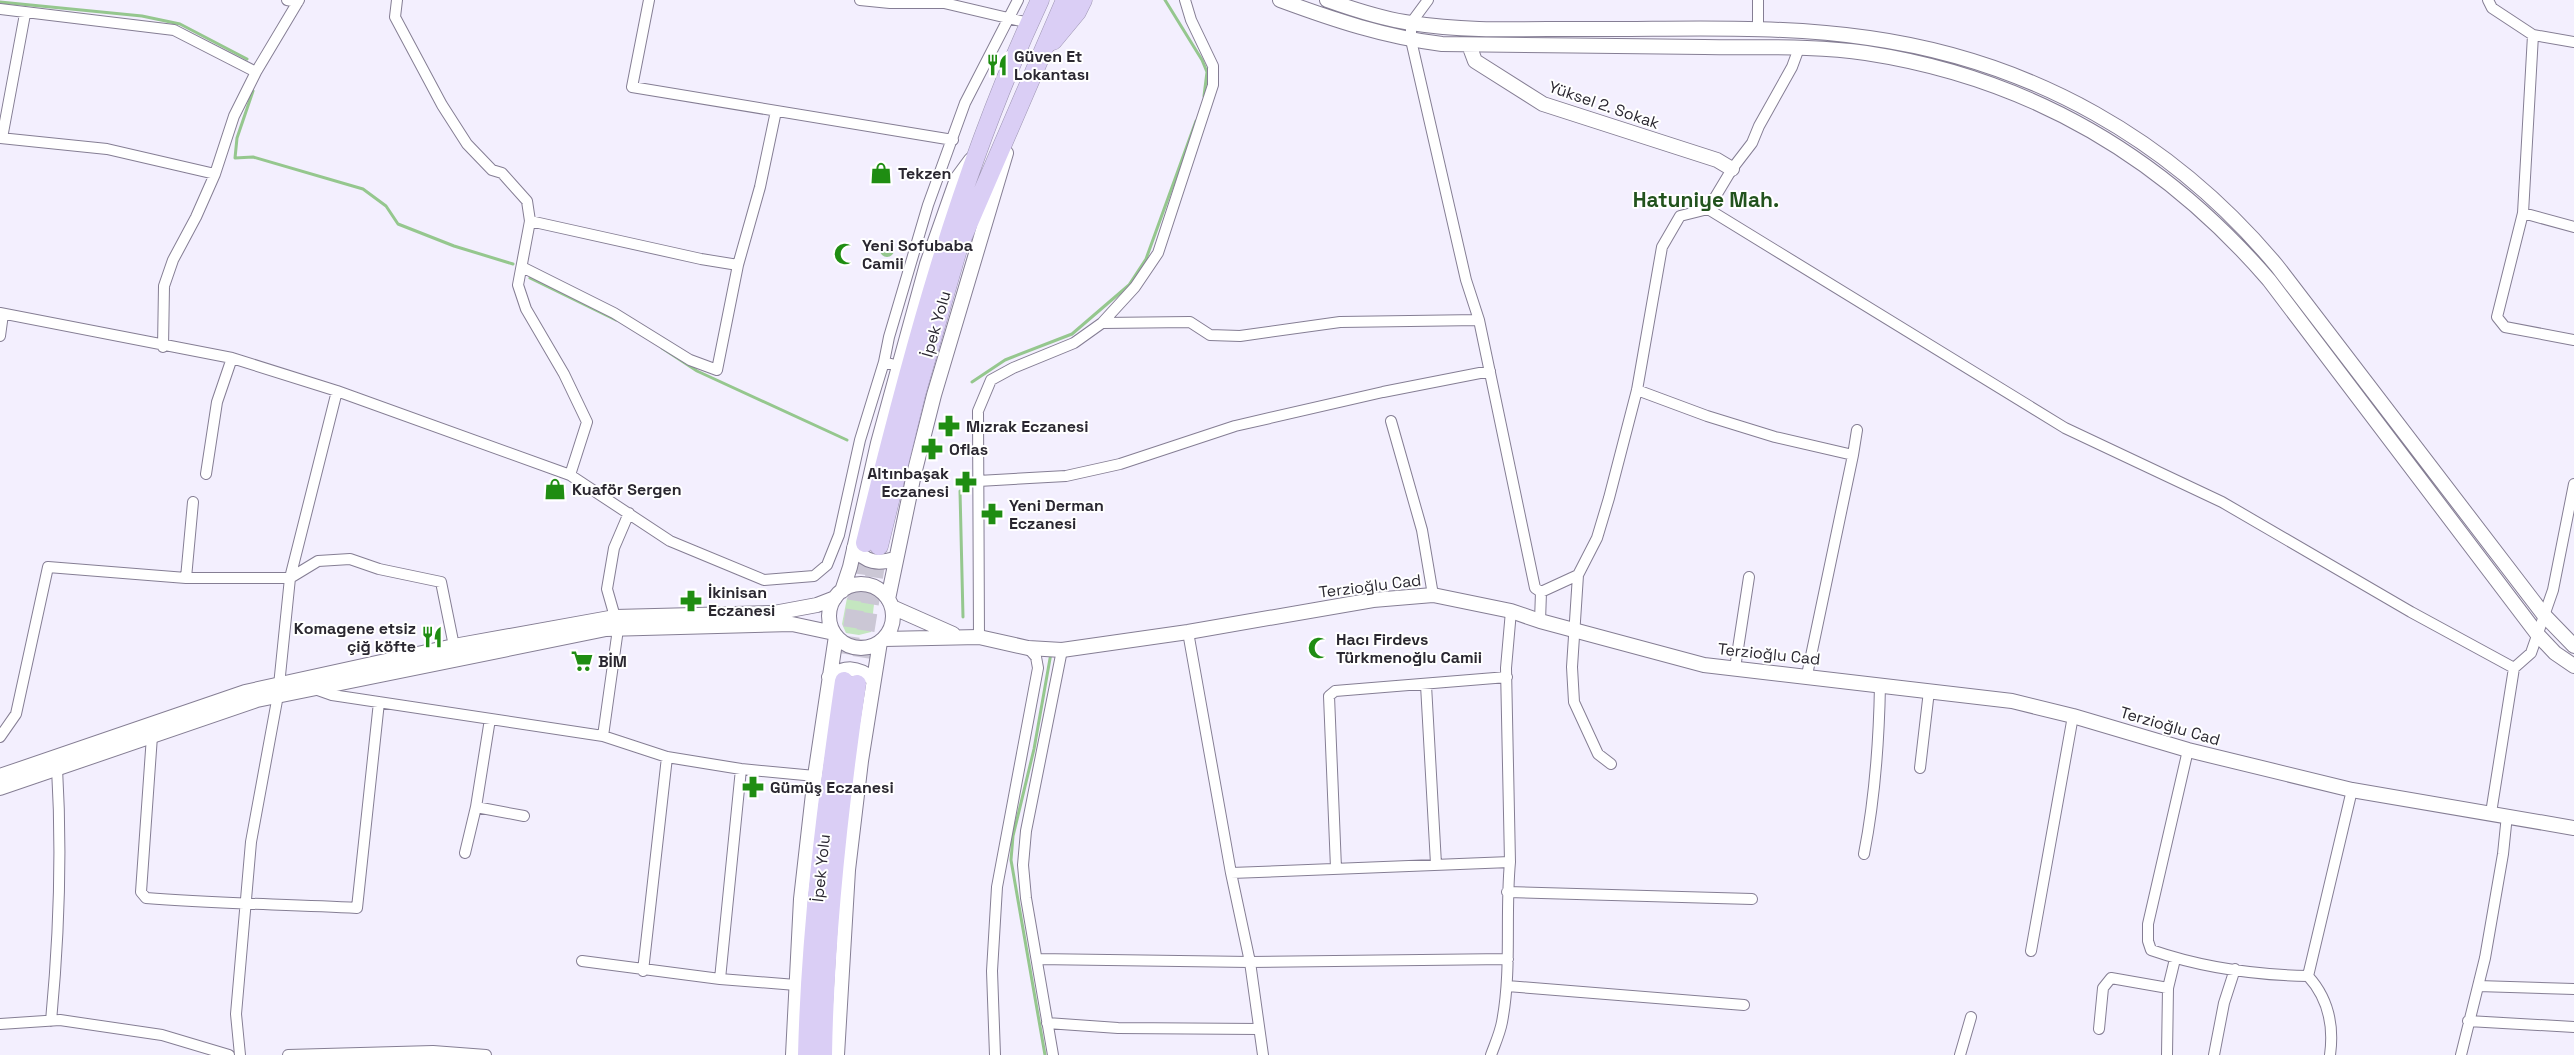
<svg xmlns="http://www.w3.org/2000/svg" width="2574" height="1055" font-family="'Space Grotesk',sans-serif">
  <rect width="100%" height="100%" fill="#f3effe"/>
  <path fill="#c4e6c0" d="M859 594 867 596 874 604 871 632 859 635 846 633 842 624 847 598Z"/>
  <path fill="#95c78e" d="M880 250a7 7 0 1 1 14 0a7 7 0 1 1-14 0Z"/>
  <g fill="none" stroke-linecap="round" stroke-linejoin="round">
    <path stroke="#95c78e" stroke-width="3" d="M1165 0 1202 60 1207 72 1204 96
      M0 2 142 16 180 24 247 59
      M253 91 237 138 235 158 253 157 363 189 386 206 398 224 454 246 513 264
      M530 278 616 320
      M662 348 697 371 847 440
      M972 382 1005 360 1072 334 1129 285 1146 259 1196 121
      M960 491 963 617
      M1045 1055 1011 860 1013 836 1034 749 1051 653"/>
    <path stroke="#cbc7d5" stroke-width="18" stroke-dasharray="18 9" stroke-linecap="butt" d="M844 681 865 543
      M857 684 879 546"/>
    <g stroke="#857e94" stroke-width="12">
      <path id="street" d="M287 0 298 2
        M397 0 395 17 442 105 467 144 492 170 502 173 527 201 530 221 518 285 526 309 564 374 587 422 570 475
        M649 0 632 87 953 140
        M860 0 890 3H944L1029 23
        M1428 0 1411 23V40L1466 280 1479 320 1535 588 1541 592
        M2488 0 2492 8 2533 35 2574 42
        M0 9 174 30 256 72
        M1758 30V0
        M2533 35 2523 213 2497 317 2505 327 2574 340
        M0 138 107 149 215 174
        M2 138 25 14
        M1708 209 2065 428 2222 502 2411 612 2514 668
        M2523 213 2574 227
        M530 221 701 259 738 265
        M522 267 614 313 690 360 717 370 738 265 760 187 776 111
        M0 313 232 358 337 391 570 475 670 541 764 580 814 576 827 565 839 535 860 440 884 362 898 366
        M1102 323 1190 322 1210 335 1240 336 1340 322 1479 320
        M0 336 3 314
        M163 347 164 286 173 260 196 217 215 174 234 116 256 72 299 0
        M884 362 889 337 928 205 965 103 1018 0
        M1637 390 1707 416 1775 437 1853 455 1807 675
        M1391 421 1422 530 1433 595
        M1853 455 1857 430
        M206 474 217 402 232 358
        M978 481 1066 476 1120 464 1235 426 1383 392 1490 371
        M186 578 193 502
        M615 617 607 589 614 548 629 513
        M1540 621 1541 592 1578 575
        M1188 632 1231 873 1250 962 1263 1055
        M979 637 978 411 991 380 1013 368 1074 343 1102 323 1135 287 1158 253 1213 85V66L1191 20 1185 0
        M1735 668 1749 577
        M1426 685 1436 864
        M315 689 332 695 603 736 667 757 741 769 815 776
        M152 736 141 892 146 898C216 904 287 904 357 908L379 702
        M603 736 618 629
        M0 737 16 714 48 567 186 578H290L318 561 350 559 379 569 441 582 454 646
        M2188 750 2148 924V941L2151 950C2200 967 2256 975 2308 976 2328 998 2334 1026 2330 1055
        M1611 764 1598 754 1574 702 1572 667 1578 575 1597 538 1609 498 1637 390 1662 247 1680 216 1708 209 1732 169 1752 143 1759 126 1792 67 1799 48
        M1920 768 1929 691
        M476 807 524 816
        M2491 813 2514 668 2531 653 2553 590 2574 484
        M465 853 476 807 490 719
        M1864 854C1875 798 1879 742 1880 685
        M1336 868 1329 696 1335 691 1507 677
        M1231 873 1510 862
        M1507 892 1752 899
        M2031 951 2073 716
        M1037 959 1250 962 1508 959
        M582 961 720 979 796 985
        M643 971 667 757
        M2308 976 2352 790
        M720 979 741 769
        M1507 986 1744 1005
        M2478 986 2574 989
        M51 1021C59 937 62 852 57 768
        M2468 1021 2574 1027
        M1047 1023 1118 1028 1259 1029
        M0 1024 60 1020 162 1035 229 1055
        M2099 1029 2103 988 2111 978 2168 988
        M240 1055 236 1014 251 842 278 695 290 578 337 391
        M288 1055 433 1051 486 1055
        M995 1055 992 971 997 887 1038 668 1036 657 1028 648
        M1053 1055 1026 898 1023 865 1026 831 1062 650
        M1491 1055C1495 1044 1500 1033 1502 1022 1512 969 1505 915 1510 862L1506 668 1511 611
        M1960 1055 1971 1017
        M2167 1055 2168 988 2175 959
        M2214 1055 2224 1003 2235 969
        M2461 1055 2485 958 2503 854 2507 815"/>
    </g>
    <g stroke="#857e94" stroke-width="16">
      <path id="secondary" d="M1280 0C1334 20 1385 37 1442 44 1529 45 1617 46 1704 47 1757 48 1813 45 1866 53 2030 78 2162 156 2269 280L2538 635 2555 653 2574 666
        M1327 0C1355 10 1382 19 1411 23 1474 33 1539 28 1602 29 1690 29 1781 25 1869 38 2032 61 2172 140 2277 266L2544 615 2574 646
        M1469 45 1475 61 1543 104 1717 160 1732 169
        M854 548C866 563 878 564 895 559
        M829 616a32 32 0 1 1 64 0a32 32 0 1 1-64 0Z
        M842 591 850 567 878 443 927 264 957 179 971 160
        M888 599 914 474 934 395 1006 153
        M892 607 953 634
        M884 639 979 637 1028 648 1062 650 1188 632 1373 600 1433 595 1511 611 1540 621 1704 665 2012 701 2073 716 2188 750 2352 790 2574 828
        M829 677C846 666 857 667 873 679
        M0 776 245 692 454 646 615 617 774 613 817 605 835 598
        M0 788 257 700 606 629 792 624 834 633
        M793 1055 801 899 815 776 836 636
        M837 1055 848 870 861 761 880 642"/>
    </g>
    <g stroke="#9c94b0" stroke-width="19">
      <path id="highway" d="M1053 41 1077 12 1083 0
        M865 543C910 359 959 173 1040 0
        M879 546 916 395 959 246 1065 0
        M807 1055C810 930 826 805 844 681
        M823 1055C825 931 839 807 857 684"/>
    </g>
    <use href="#street" stroke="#fff" stroke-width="10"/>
    <use href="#secondary" stroke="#fff" stroke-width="14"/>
    <use href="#highway" stroke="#dacef5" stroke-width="18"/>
  </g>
  <defs>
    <g id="restaurant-bare" transform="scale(1.725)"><path d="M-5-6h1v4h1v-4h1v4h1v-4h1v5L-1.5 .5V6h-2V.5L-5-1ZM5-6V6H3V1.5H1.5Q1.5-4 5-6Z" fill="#1f8d12" stroke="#fff" stroke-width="2.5" paint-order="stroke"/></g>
    <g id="shop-bare" transform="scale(1.725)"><path d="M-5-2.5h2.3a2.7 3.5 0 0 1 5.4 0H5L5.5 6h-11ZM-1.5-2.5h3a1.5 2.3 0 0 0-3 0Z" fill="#1f8d12" stroke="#fff" stroke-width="2.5" paint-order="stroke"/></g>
    <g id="mosque-bare" transform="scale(1.725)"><path d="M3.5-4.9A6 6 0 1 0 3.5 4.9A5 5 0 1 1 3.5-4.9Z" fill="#1f8d12" stroke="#fff" stroke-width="2.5" paint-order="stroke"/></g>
    <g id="pharmacy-bare" transform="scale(1.725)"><path d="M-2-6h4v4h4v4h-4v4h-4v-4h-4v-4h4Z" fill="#1f8d12" stroke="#fff" stroke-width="2.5" paint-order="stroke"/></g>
    <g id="supermarket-bare" transform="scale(1.725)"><path d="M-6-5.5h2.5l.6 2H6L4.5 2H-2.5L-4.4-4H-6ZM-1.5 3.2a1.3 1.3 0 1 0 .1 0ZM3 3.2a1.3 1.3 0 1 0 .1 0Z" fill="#1f8d12" stroke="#fff" stroke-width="2.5" paint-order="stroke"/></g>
  </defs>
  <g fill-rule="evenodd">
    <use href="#restaurant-bare" x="997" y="65"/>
    <use href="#shop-bare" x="881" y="173"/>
    <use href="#mosque-bare" x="845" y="254"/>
    <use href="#pharmacy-bare" x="949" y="426"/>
    <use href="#pharmacy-bare" x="932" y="449"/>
    <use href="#pharmacy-bare" x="966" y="482"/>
    <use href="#shop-bare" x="555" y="489"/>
    <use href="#pharmacy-bare" x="992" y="514"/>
    <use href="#pharmacy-bare" x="691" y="601"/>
    <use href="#restaurant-bare" x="432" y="637"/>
    <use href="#mosque-bare" x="1319" y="648"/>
    <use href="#supermarket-bare" x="582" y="661"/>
    <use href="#pharmacy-bare" x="753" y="787"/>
  </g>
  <g text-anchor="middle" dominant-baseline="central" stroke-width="4" stroke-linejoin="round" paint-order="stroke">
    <g font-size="16" font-weight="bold" fill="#2a2730" stroke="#fff" text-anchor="start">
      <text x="1014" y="56">Güven Et<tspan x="1014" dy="18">Lokantası</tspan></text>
      <text x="898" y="173">Tekzen</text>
      <text x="862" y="245">Yeni Sofubaba<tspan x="862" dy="18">Camii</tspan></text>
      <text x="966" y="426">Mızrak Eczanesi</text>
      <text x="949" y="449">Oflas</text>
      <text x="949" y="473" text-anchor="end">Altınbaşak<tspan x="949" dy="18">Eczanesi</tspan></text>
      <text x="572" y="489">Kuaför Sergen</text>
      <text x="1009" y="505">Yeni Derman<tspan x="1009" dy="18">Eczanesi</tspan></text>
      <text x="708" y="592">İkinisan<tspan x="708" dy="18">Eczanesi</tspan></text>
      <text x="416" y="628" text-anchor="end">Komagene etsiz<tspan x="416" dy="18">çiğ köfte</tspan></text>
      <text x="1336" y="639">Hacı Firdevs<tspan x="1336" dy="18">Türkmenoğlu Camii</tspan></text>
      <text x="598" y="661">BİM</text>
      <text x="770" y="787">Gümüş Eczanesi</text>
    </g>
    <g font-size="16" fill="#2a2730" stroke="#fff">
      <text transform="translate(1604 105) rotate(19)">Yüksel 2. Sokak</text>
      <text transform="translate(936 324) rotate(-74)">İpek Yolu</text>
      <text transform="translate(1370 586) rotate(-7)">Terzioğlu Cad</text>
      <text transform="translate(1769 654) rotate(6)">Terzioğlu Cad</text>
      <text transform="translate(2170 726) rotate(16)">Terzioğlu Cad</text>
      <text transform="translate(821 868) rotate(-84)">İpek Yolu</text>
    </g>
    <g font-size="21" font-weight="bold" fill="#22531d" stroke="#fff">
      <text x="1706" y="199">Hatuniye Mah.</text>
    </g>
  </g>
</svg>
